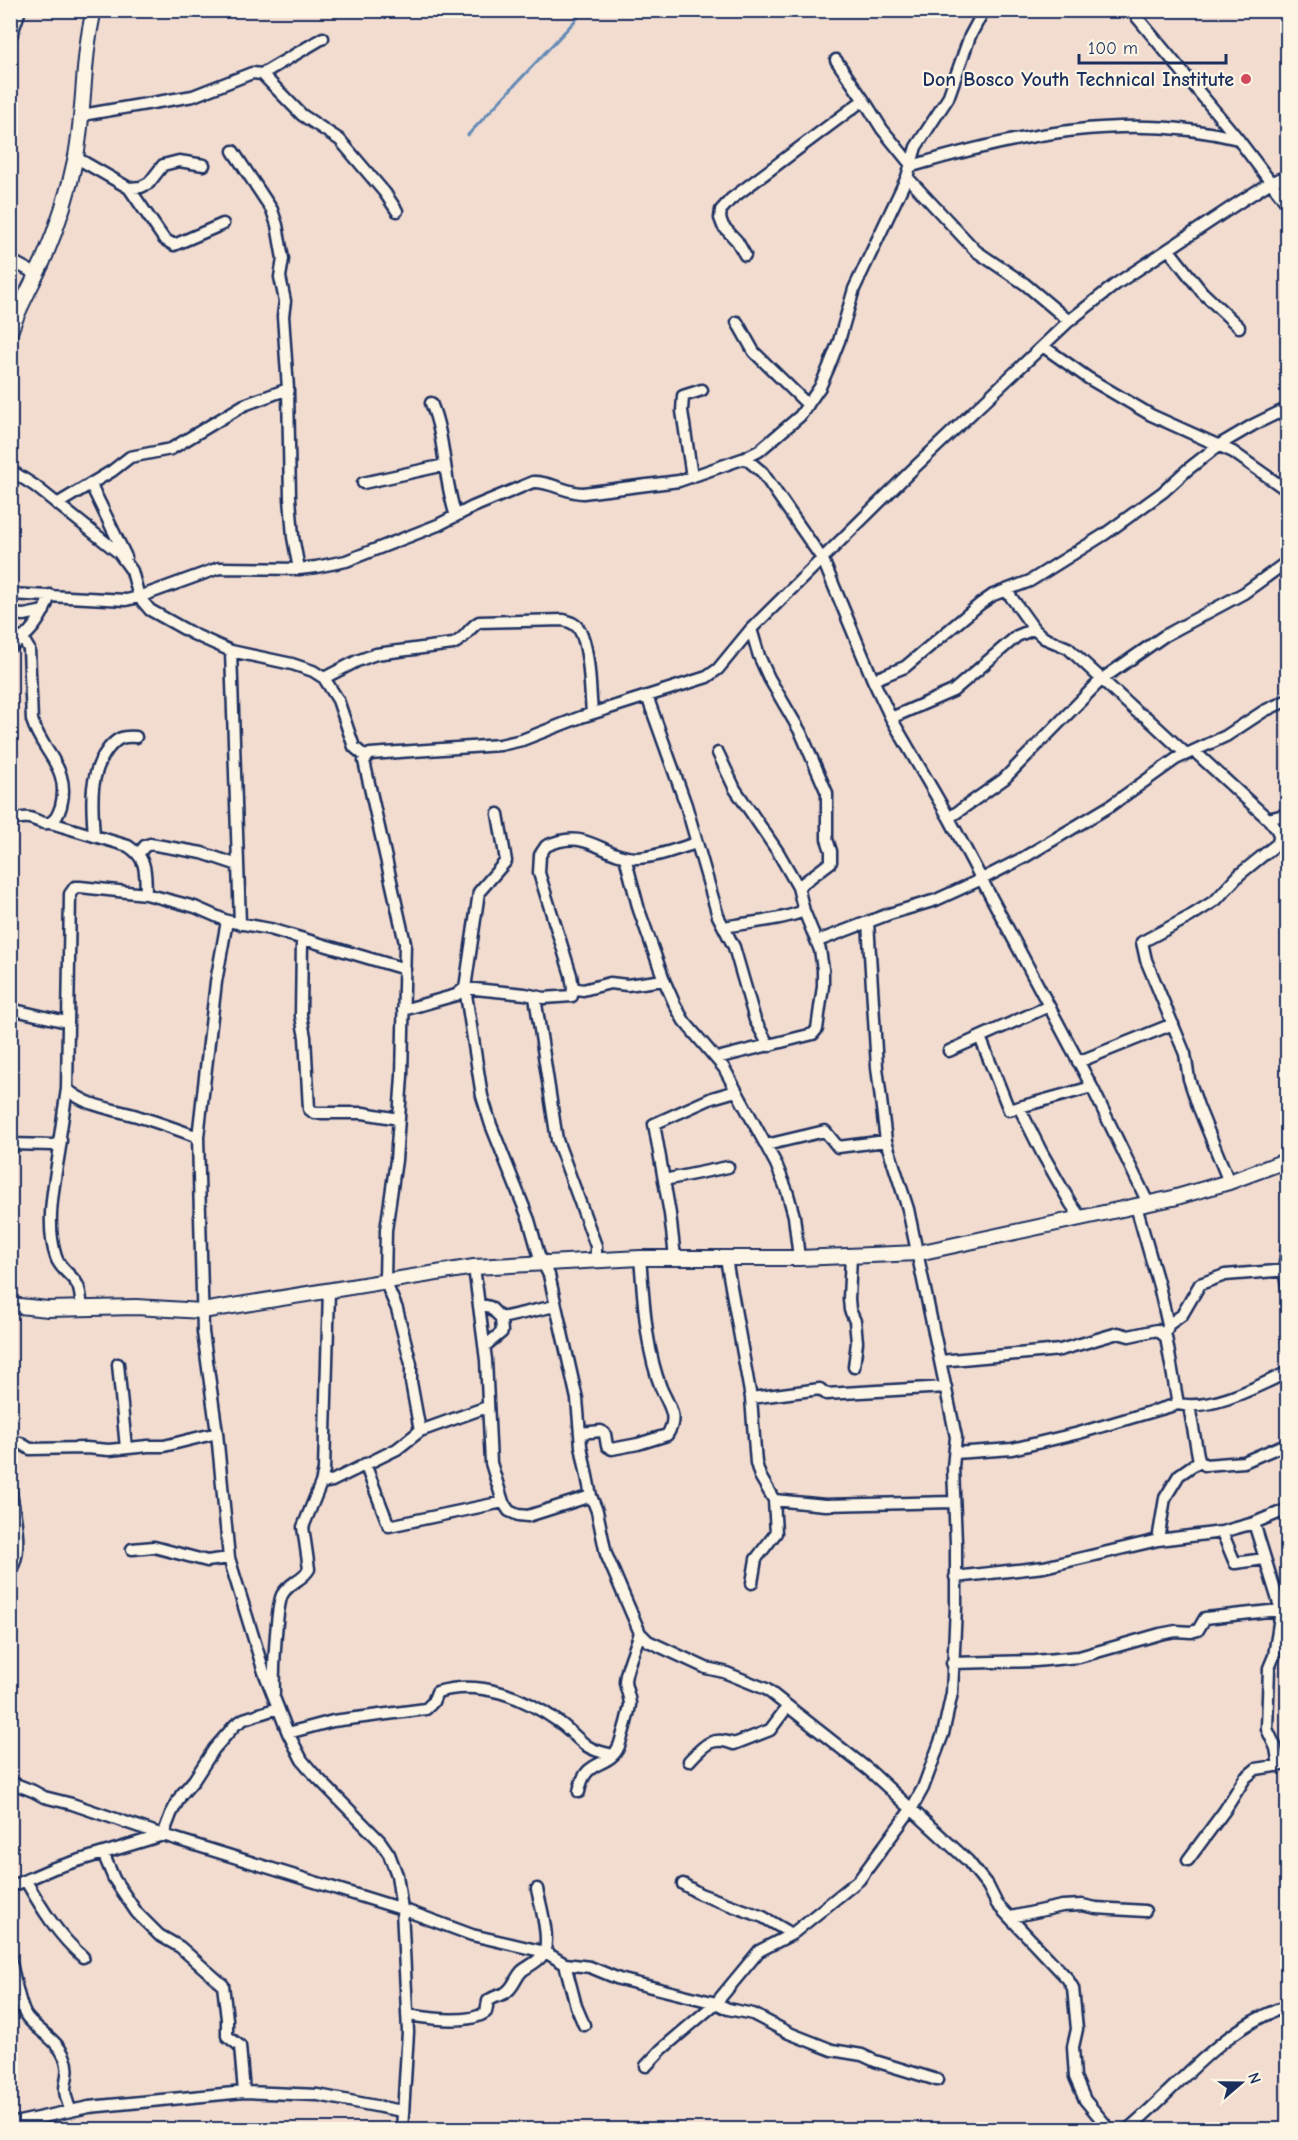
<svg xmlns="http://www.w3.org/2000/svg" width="1298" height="2140" font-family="'Comic Neue',sans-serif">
  <rect width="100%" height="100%" fill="#f2dcd0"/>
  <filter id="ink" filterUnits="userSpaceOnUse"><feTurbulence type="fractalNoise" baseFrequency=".0167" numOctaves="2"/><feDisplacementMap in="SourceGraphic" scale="12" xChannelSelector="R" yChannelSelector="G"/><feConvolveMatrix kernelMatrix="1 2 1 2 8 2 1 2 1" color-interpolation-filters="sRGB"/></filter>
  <g filter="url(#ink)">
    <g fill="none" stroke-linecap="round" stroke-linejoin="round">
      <path stroke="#638ab6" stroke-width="3" d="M468 135 585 10"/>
      <g stroke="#1b2f5e" stroke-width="15">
        <path id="minor" d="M1131 10 1238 139 1288 205
          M10 39 20 10
          M836 60 867 105
          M262 74 323 38
          M82 115 193 96 252 73 262 74 302 115 340 140 385 193 397 211
          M233 151 272 210 277 225 283 259 280 277 285 301 283 316 288 389 290 498 293 537 299 569
          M75 157 129 188 164 239 174 245 223 224
          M907 177 976 251 1025 284 1069 321
          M129 188 141 187 149 183 163 165 179 161 204 165
          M1169 250 1202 292 1239 327
          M745 255 737 241 723 226 720 218 721 210 731 199 858 104 862 103 867 105 882 129 912 166C1017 135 1129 111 1238 139
          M10 260 36 274
          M737 322 754 352 808 405
          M1044 347 1088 378 1151 415 1233 452 1288 491
          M431 403C446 439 443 479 456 516
          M745 458 762 472 823 560 873 680 891 718 949 818 1092 1087 1148 1203
          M10 470 35 486 119 553 132 571 139 597 150 610 193 634 231 651 292 664 313 671 324 678 338 700 354 747 366 757
          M692 477 682 411 683 396 702 390
          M363 483 445 465
          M91 485 126 557
          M57 504 112 471 130 457 171 449 244 405 288 389
          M1006 590 1034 629 1044 638 1068 648 1137 712 1146 717 1186 754
          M10 594 126 600 139 597 219 568 299 569 316 567 346 561 438 525 473 507 533 482C550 481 566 493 583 493L679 481 745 458 759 451 800 416 820 387 828 369 839 341 854 289 907 177 916 147 948 98 970 36 984 10
          M10 614 24 615 44 611
          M751 629 759 656 769 678 801 733 827 793V839L831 851V862L798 887
          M10 635 23 639 29 649 32 720C42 753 71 767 61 806 59 812 57 819 51 822 44 826 36 819 29 818 23 817 16 819 10 820
          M10 647C31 635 43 617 50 595
          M231 651 240 924
          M324 678 357 661 376 654 453 644C467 638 467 629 479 622L564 620C570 622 575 623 579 629 590 646 590 692 592 713
          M873 680 905 667 980 604 993 595 1030 581 1105 534 1163 492 1187 470 1219 445 1253 425 1288 408
          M647 696 686 805 718 916 734 947 755 1020 769 1046
          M891 718 953 691 1017 636 1034 629
          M1194 751 1268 819C1275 827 1283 834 1277 844L1240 874 1216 900 1189 917 1142 942 1146 960 1185 1054 1189 1079 1198 1106 1229 1182
          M949 818 1004 779 1102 679 1164 636 1244 593 1288 561
          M1268 819 1288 814
          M51 823 128 846C148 859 145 872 146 894
          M94 836C92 805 88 775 108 749 117 738 122 736 136 737
          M696 843C677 849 657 857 637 858 602 858 588 826 546 846L540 855 539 873 571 975 573 988 572 996 544 998 525 994 465 988 482 1096 491 1125 529 1220 539 1255 549 1275 577 1399 581 1446 591 1496 597 1511 606 1554 640 1633 648 1641 706 1668 724 1672 766 1689 870 1771 968 1861 988 1886 997 1904 1067 1978 1073 1988 1077 2029 1073 2047 1075 2077 1085 2100 1110 2130
          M139 853 145 846 150 844 202 853 238 865
          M625 857 639 910 664 980 675 1005 684 1021 724 1068 776 1164 787 1191 794 1216 799 1258
          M227 921 216 982 198 1137 203 1332 217 1433 229 1558 264 1672 288 1733 302 1760 313 1773 380 1841 389 1854 397 1875 402 1909 408 2032 402 2130
          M724 927C751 922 778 921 804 911
          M302 940 301 1016 305 1037 309 1109 314 1113H363L399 1119
          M818 941 889 914 936 900 982 879 1023 858 1110 806 1176 759 1226 736 1264 711 1288 700
          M573 988 583 990 610 983 627 985 664 980
          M535 997 557 1140 596 1246V1260
          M10 1009 67 1022
          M403 1010 456 995 465 988 479 892 506 861 498 814
          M980 1037 1009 1110 1092 1087
          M949 1051 1049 1006
          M717 1058 813 1034 817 1029 823 986V969L820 950 804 911 798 887 778 852 735 789 718 753
          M1078 1062 1173 1024
          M1019 1107 1042 1153 1071 1204 1081 1218
          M198 1137C179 1130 160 1123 140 1117 116 1109 86 1107 67 1089L70 894 75 887H80L146 894 195 907 227 921 270 929 405 969
          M61 1140C56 1177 44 1221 56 1257 60 1270 73 1275 78 1286 81 1293 81 1302 82 1309
          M10 1144 53 1145 59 1143 67 1089
          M766 1145 825 1131 838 1147 886 1141
          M664 1180 728 1167
          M1136 1206 1159 1286 1168 1325 1167 1330
          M1288 1241 1284 1270 1288 1292
          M851 1256 849 1299 850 1310 855 1321 857 1342 854 1367
          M675 1257 670 1214 654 1124 712 1098 736 1091
          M726 1259 751 1398 756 1463 760 1476 774 1500 825 1505 953 1502
          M474 1267 486 1360 491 1463 503 1502 509 1511 518 1515 528 1516 591 1496
          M479 1304 490 1307 501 1318 502 1332 485 1346
          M501 1318 555 1306
          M1168 1325 1182 1315 1200 1284 1225 1275 1288 1270
          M940 1361 1060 1350 1118 1333 1129 1336 1157 1330 1166 1337 1178 1404
          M118 1364 126 1448
          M751 1398 820 1389 826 1394 946 1387
          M1189 1406 1199 1461 1205 1465 1244 1462 1288 1443
          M420 1431 411 1382V1364L397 1309 385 1281 386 1230 396 1160 402 1076 405 943 364 761 370 754 500 745 522 740 581 717 707 677 718 669 751 629 913 469 1069 321 1116 284 1238 203 1271 182 1288 176
          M580 1433 601 1431 605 1434 607 1446 612 1449 638 1444 667 1435C679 1417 669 1406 661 1388 645 1347 644 1301 640 1258
          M10 1442 20 1443 30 1449 86 1448 109 1450 148 1446H164L217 1433
          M955 1453 1012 1449 1079 1433 1178 1404C1213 1411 1256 1387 1288 1372
          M365 1464 389 1526 503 1502
          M321 1483 332 1481 397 1449 420 1431 487 1407
          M10 1488C14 1509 24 1555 10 1570
          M1254 1523 1281 1610 1274 1656 1269 1668 1267 1729 1276 1748 1279 1766
          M1222 1532 1235 1563 1264 1559
          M1158 1540 1165 1498 1179 1475 1199 1461
          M132 1549 154 1547 207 1561 229 1558
          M955 1577 1044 1567 1158 1540 1222 1532 1254 1523 1288 1509
          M752 1583 756 1559 776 1533 774 1500
          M952 1663 1035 1661 1079 1657 1160 1634 1176 1631 1191 1632 1198 1630 1205 1618 1288 1609
          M274 1693C273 1675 276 1609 282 1595 288 1583 303 1580 309 1569L303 1527 321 1483 324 1470 329 1290
          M288 1733 333 1721 426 1709 433 1702 437 1692C480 1679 524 1697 559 1722 569 1729 577 1739 587 1746 594 1751 605 1753 613 1755
          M689 1761C704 1745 712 1735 734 1744L770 1730 788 1706
          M10 1782 33 1791 44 1797 72 1804 163 1835 402 1909 472 1935 545 1952 565 1964 590 1967 619 1979 716 2003 728 2009 753 2014 789 2033 832 2050 862 2055 875 2061 937 2080
          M579 1792C585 1756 609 1770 619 1746 623 1734 628 1717 630 1705 630 1697 626 1690 625 1682 625 1670 636 1646 640 1633
          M163 1835 171 1814 181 1795 194 1780 214 1749 235 1725 244 1719 278 1708
          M103 1853 114 1879 137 1913 159 1935 180 1947 223 1985 227 2019V2036L240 2046 244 2092
          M1188 1860 1225 1810 1245 1778 1256 1769 1288 1764
          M26 1881C42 1909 58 1935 83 1957
          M683 1884 700 1894 763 1917 792 1934
          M10 1887 54 1868 163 1835
          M1011 1917 1062 1906 1082 1905 1096 1908 1145 1911
          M10 1959C14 1973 19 2007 27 2017 39 2032 57 2039 65 2058 70 2069 66 2077 65 2089 65 2097 68 2104 71 2111
          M565 1964 576 2006 584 2025
          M407 2015C428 2018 468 2025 486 2012L488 2001C494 1996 499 1996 505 1993 514 1988 515 1978 522 1971 528 1966 536 1963 541 1957 553 1946 540 1904 537 1889
          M646 2066 662 2049 716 2003 759 1951 792 1934 859 1880 912 1808 923 1788 943 1734 952 1693 956 1607V1543L953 1467 956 1437 908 1209 886 1141 877 1067 868 922
          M10 2124 89 2107 244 2092 318 2095 402 2111
          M1127 2130C1179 2087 1221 2027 1288 2006"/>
      </g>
      <g stroke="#1b2f5e" stroke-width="18">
        <path id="tertiary" d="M10 332C19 307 32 284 43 261 57 228 69 191 76 156 85 107 82 59 94 10
          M10 1305 48 1309 136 1307 202 1311 474 1267 640 1258H799L918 1253 1173 1198 1229 1182 1288 1160"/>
      </g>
      <use href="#minor" stroke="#fcf5e5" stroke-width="10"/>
      <use href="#tertiary" stroke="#fcf5e5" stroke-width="14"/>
    </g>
  </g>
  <circle fill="#d1495b" stroke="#fcf5e5" stroke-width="2" cx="1246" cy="79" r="6"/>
  <g text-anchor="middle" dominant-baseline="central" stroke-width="4.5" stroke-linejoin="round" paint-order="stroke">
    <g font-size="20" font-weight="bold" fill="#1b2f5e" stroke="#fcf5e5" text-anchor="end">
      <text x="1234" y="79">Don Bosco Youth Technical Institute</text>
    </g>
  </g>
  <rect width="1298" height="2140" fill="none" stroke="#fcf5e5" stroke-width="36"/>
  <rect x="18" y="18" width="1262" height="2104" fill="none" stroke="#1b2f5e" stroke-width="2" filter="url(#ink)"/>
  <g transform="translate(1241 2083) rotate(70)" stroke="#fcf5e5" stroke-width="4.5" paint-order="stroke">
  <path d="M0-4.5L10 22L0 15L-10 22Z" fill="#1b2f5e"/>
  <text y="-9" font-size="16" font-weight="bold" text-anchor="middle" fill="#1b2f5e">N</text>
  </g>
  <path d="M1079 54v9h147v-9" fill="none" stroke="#1b2f5e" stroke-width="3"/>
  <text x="1088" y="54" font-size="18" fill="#1b2f5e" stroke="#fcf5e5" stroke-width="4.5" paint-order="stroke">100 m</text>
</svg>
